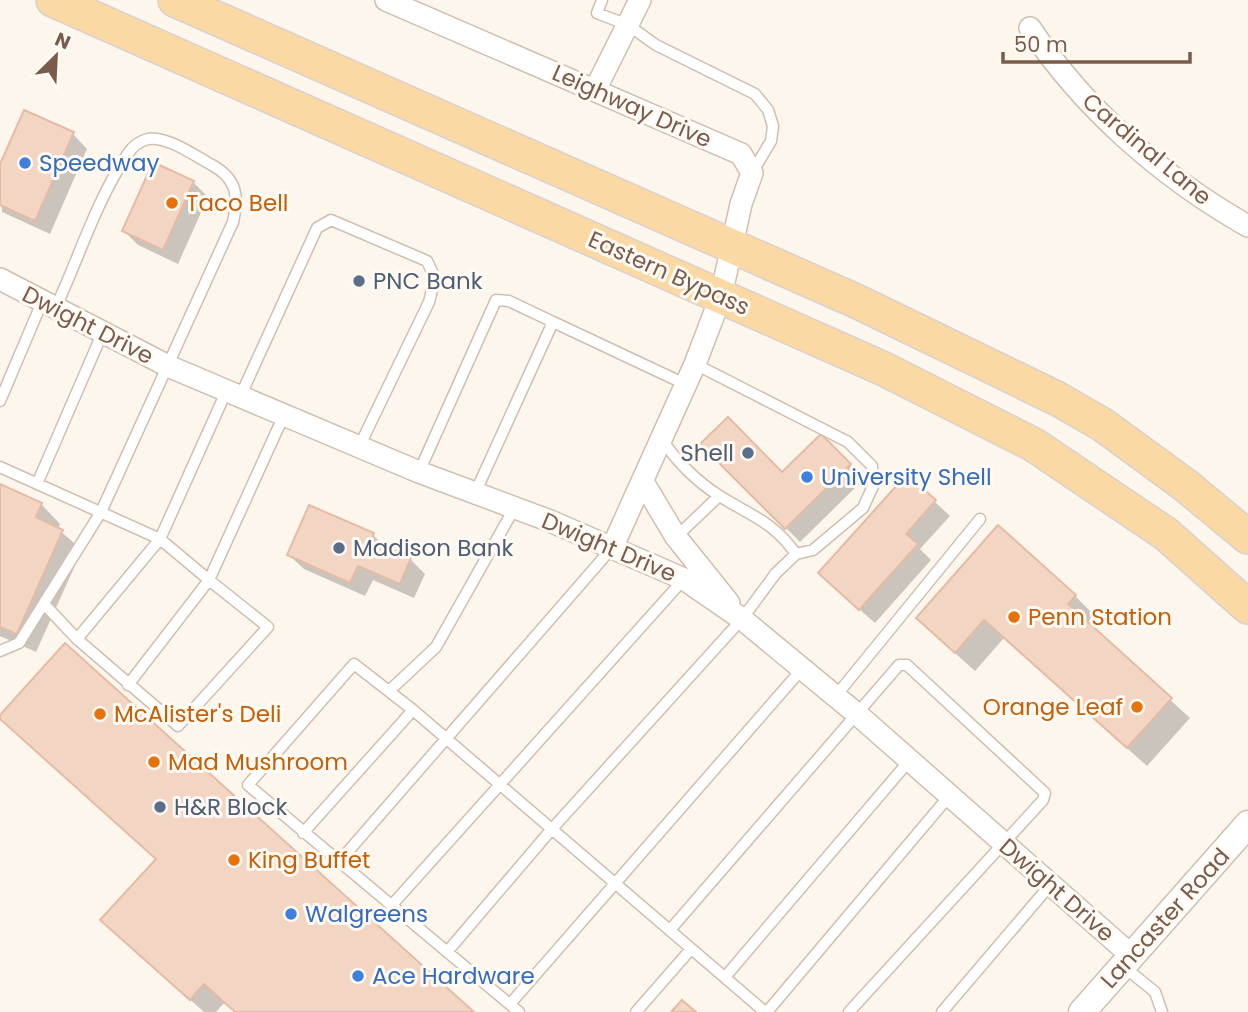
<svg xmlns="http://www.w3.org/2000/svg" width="1248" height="1012" font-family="Poppins,sans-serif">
  <rect width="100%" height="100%" fill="#fdf6ec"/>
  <path fill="#0003" d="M73 134 87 149 50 234 2 212 0 168Z
    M193 182 208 197 178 264 138 245 124 231Z
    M821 436 864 479 800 542 702 444 782 474Z
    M907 476 950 516 920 549 931 560 875 623 835 588Z
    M0 486 41 504 60 524 58 529 82 550 36 652 0 636Z
    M310 507 373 535 389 550 410 559 425 574 414 598 373 580 365 596 304 569 289 555Z
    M998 528 1075 596 1094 615 1087 624 1190 718 1147 766 1004 638 975 671 937 637Z
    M0 718 471 1012H236L225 1002 216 1012H204L122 939 157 860Z"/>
  <path fill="#f3d5c3" stroke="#e6bba3" stroke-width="2" d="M24 110 74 132 35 221 0 205V164Z
    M153 162 194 181 163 250 122 231Z
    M728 417 782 472 821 434 851 464 785 529 700 444Z
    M907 474 936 500 906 534 918 544 859 610 818 573Z
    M0 484 42 503 36 517 63 530 17 634 0 627Z
    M309 505 374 533 371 540 411 558 400 584 358 566 350 583 287 555Z
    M998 525 1076 595 1068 604 1172 698 1127 748 984 620 955 653 916 618Z
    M65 643 474 1012H235L204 984 190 1000 100 920 156 859 0 719V715Z
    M682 1000 696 1012H671Z"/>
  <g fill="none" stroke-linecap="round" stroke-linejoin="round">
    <g stroke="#d1beb0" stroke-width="13">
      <path id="service" d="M602 0 597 13 628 25 656 45 755 94 768 110 773 126 771 141 752 173
        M240 397 317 228 331 220 427 261 435 278 429 302 359 447
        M0 401 42 302
        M663 441C678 463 695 480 718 495 749 515 773 521 796 554
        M0 467 160 539 209 580 284 415
        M419 472 496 300 509 301 553 322
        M37 484 102 334
        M476 491 553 322 685 384
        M676 537 719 496
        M45 605 77 639
        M0 651 19 643 101 512 233 222C239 196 237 179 212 165 195 156 168 136 148 139 139 141 132 147 127 155 97 199 78 260 55 309
        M128 685 209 580 268 627 178 726 77 639 160 539 226 392
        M389 691 436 647 515 507
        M835 697 980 519
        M303 833 413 710
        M338 863 612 548
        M391 906 684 579
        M670 930 899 665H907L1045 793 1043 800 849 1012
        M447 952 551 830 742 619 776 573 796 554 813 550 863 508 873 486 872 466 848 442 695 364
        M1123 966 1155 992 1162 1012
        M725 977 909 761
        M510 1004 802 669
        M519 1012 248 785 354 664 413 710 765 1012
        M636 1012 691 949
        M767 1012 950 795
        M942 1012 1051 884"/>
    </g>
    <g stroke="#d1beb0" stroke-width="24">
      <path id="minor" d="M386 0 741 154 752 173 741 204 721 296 695 364 612 548
        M1030 28C1084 109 1163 178 1248 226
        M595 90 640 0
        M0 279 168 366 419 472 550 521 684 579 742 619 857 714 1132 956
        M643 482 676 537 729 603"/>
    </g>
    <g stroke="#d1beb0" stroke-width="29">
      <path id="tertiary" d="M1082 1012 1248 824"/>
    </g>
    <g stroke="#dad1cd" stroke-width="36">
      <path id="primary" d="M53 0 884 369 1034 445 1166 534 1248 607
        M175 0 856 301 1058 399 1103 425 1185 485 1248 537"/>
    </g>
    <use href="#service" stroke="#fff" stroke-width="10"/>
    <use href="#minor" stroke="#fff" stroke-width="21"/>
    <use href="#tertiary" stroke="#fff" stroke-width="26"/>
    <use href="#primary" stroke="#fbd9a5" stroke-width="33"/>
  </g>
  <g fill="#3f7fe0" stroke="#fffaf3" stroke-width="2.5">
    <circle cx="25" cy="163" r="7"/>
    <circle cx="807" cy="477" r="7"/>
    <circle cx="291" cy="914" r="7"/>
    <circle cx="358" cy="976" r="7"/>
  </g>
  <g fill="#e8710a" stroke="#fffaf3" stroke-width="2.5">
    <circle cx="172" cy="203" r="7"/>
    <circle cx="1014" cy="617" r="7"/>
    <circle cx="1137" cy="707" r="7"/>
    <circle cx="100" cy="714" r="7"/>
    <circle cx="154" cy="762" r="7"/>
    <circle cx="234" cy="860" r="7"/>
  </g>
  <g fill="#5c6f8a" stroke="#fffaf3" stroke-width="2.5">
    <circle cx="359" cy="281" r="7"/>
    <circle cx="748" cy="453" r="7"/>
    <circle cx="339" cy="548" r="7"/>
    <circle cx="160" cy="807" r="7"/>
  </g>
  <g text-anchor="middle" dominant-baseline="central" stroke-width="6" stroke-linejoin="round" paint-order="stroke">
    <g font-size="23" fill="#7a5c4d" stroke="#fffaf3">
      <text transform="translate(632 106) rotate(24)">Leighway Drive</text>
      <text transform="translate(1147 149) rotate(40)">Cardinal Lane</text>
      <text transform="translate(669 273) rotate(24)">Eastern Bypass</text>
      <text transform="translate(88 325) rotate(27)">Dwight Drive</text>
      <text transform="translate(609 547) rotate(23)">Dwight Drive</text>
      <text transform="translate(1057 890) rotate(41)">Dwight Drive</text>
      <text transform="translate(1165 918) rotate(-48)">Lancaster Road</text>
    </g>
    <g font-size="23" fill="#366cbe" stroke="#fffaf3" text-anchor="start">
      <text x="39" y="163">Speedway</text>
      <text x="821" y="477">University Shell</text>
      <text x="305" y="914">Walgreens</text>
      <text x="372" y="976">Ace Hardware</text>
    </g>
    <g font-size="23" fill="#c56008" stroke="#fffaf3" text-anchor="start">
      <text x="186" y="203">Taco Bell</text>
      <text x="1028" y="617">Penn Station</text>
      <text x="1123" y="707" text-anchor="end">Orange Leaf</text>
      <text x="114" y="714">McAlister's Deli</text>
      <text x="168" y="762">Mad Mushroom</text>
      <text x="248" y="860">King Buffet</text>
    </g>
    <g font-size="23" fill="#4e5e75" stroke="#fffaf3" text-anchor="start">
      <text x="373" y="281">PNC Bank</text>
      <text x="734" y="453" text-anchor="end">Shell</text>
      <text x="353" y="548">Madison Bank</text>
      <text x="174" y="807">H&amp;R Block</text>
    </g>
  </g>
  <g transform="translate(56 56) rotate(24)" stroke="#fffaf3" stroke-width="5" paint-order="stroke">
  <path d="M0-5L12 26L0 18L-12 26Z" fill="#7a5c4d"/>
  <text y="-10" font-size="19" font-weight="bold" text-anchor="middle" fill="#7a5c4d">N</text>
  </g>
  <path d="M1003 52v10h187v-10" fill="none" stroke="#7a5c4d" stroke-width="3.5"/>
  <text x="1014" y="52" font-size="21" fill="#7a5c4d" stroke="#fffaf3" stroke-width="5" paint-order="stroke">50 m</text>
</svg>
